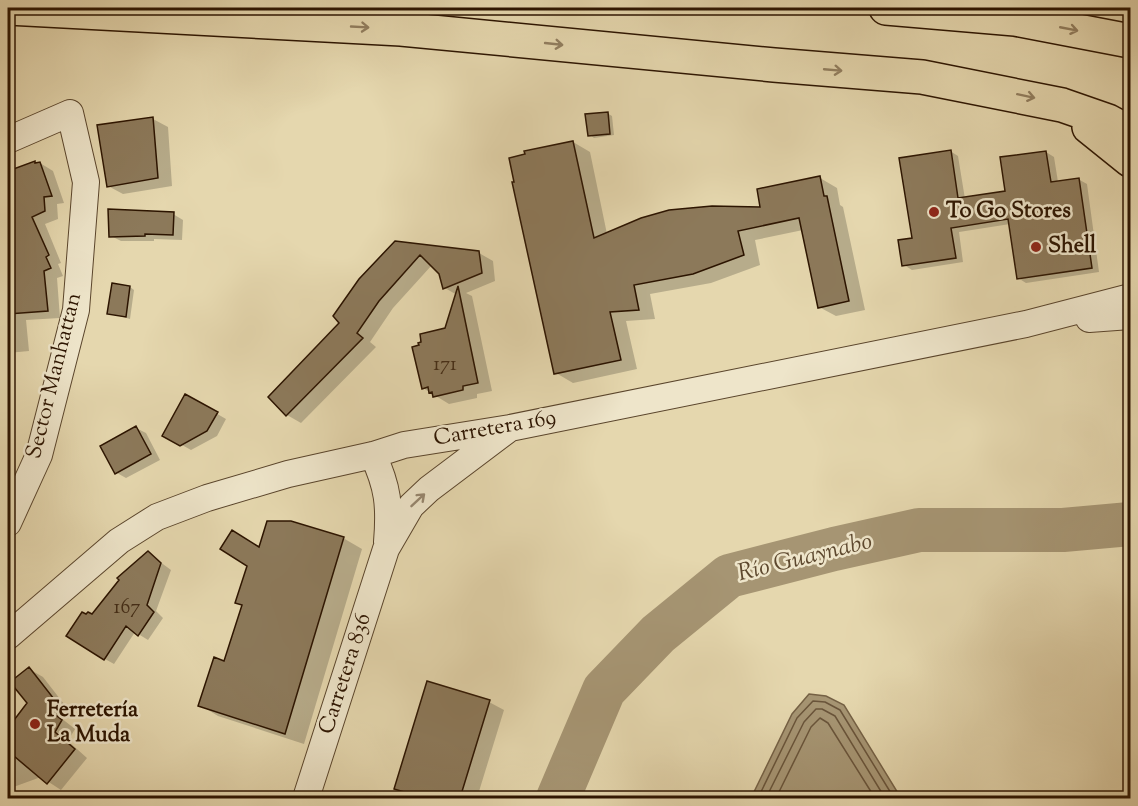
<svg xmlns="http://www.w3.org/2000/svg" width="1138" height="806" font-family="'Sorts Mill Goudy',serif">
  <rect width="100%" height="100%" fill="#e5d7ae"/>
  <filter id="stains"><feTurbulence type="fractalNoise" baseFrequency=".00333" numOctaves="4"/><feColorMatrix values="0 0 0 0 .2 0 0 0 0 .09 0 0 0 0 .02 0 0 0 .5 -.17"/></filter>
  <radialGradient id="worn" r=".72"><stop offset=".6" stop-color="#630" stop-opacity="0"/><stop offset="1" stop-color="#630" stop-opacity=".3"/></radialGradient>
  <path fill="#a69573" stroke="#756145" stroke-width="1.5" d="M809 694 826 696 844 705 901 798H751L792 714Z"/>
  <path fill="#0003" d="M607 113 612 116 614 135 594 138 590 135Z
    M153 119 168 127 172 186 123 194 108 186Z
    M573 142 590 152 607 234 762 209 820 178 837 188 840 205 843 207 865 310 836 316 819 307 803 230 755 240 760 265 711 283 650 294 655 319 626 321 637 369 573 383 556 373Z
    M950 151 958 156 965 199 1007 193 1046 152 1054 157 1058 182 1078 179 1087 184 1099 272 1026 283 1018 278 1010 224 959 232 963 262 912 270 904 265Z
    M35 163H40L53 171 64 203 57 204 58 219 45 224 61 263 58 264 63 276 57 278 60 318 26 320 29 351 8 353V173Z
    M173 214 183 220 182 240 154 239V241H121L111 236Z
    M396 243 479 253 493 261 495 281 466 293 472 296 492 391 477 394V398L449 404 423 388 446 330 457 295 445 288 441 274 432 265 393 308 370 342 376 347 301 423 287 415 270 397 341 323Z
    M130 287 134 290 130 319 109 313Z
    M186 396 226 419 217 436 191 450 164 435Z
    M136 428 146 433 160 460 126 478 117 473Z
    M343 538 362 549 304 744 218 716 200 705 225 662 244 606 237 602 260 548Z
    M148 553 171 570 156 611 163 618 148 640 135 632 114 664 105 659 93 616Z
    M29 669 43 677 67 708 61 718 75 729 68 741 87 758 61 790 41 777 8 789V730L29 703Z
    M489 702 504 710 477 798H416L396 788Z"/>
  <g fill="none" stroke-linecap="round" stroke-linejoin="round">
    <path stroke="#69543a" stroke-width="1.5" d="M758 798 797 718 813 701 825 702 840 710 894 798
      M766 798 804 722 816 709H822L835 716 885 798
      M776 798 811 727 820 718 828 723 875 798"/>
    <path stroke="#a69573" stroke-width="44" d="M558 798 604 690 658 634 729 576 834 549 919 530H1063L1130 524"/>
  </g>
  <path fill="#8c795a" stroke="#2c1400" stroke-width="1.5" d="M608 112 610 134 588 136 585 114Z
    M153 117 158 178 107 187 97 125Z
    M573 141 594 238 641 218 669 210 712 206 760 207 757 189 820 176 824 196H827L849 301 818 308 799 218 738 231 744 255 693 274 634 285 639 310 610 312 621 360 554 374 512 182H514L509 158 525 154 524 151Z
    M951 150 958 198 1005 191 1000 157 1046 151 1051 182 1079 178 1092 268 1017 279 1008 219 951 228 956 258 902 266 898 240 912 238 899 158Z
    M35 161V163L40 162 52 196 44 197 45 211 32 217 49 255 46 257 51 268 44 271 48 311 8 314V171Z
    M108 209 174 212 173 235 145 234V236L109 237Z
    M395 241 479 251 482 273 443 289 439 274 420 255 379 301 357 333 363 338 286 416 268 397 339 323 333 316 359 279Z
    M112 283 130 286 126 317 107 314Z
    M458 286 478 383 463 386V390L433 397 432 392 429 393 428 387 422 389 412 347 419 345 418 343 421 342 420 334 445 328Z
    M185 394 218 412 207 431 180 446 162 436Z
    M136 426 151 454 115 474 100 446Z
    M267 521H291L344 537 285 734 198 706 214 657 224 661 242 605 235 603 247 566 220 549 232 530 259 547Z
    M148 551 161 563 147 605 154 612 138 636 126 626 104 660 66 636 82 612 86 614 88 612 92 614 119 580 117 578Z
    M29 667 54 699 48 709 62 720 55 732 75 749 47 784 8 751V728L27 703 10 682Z
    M427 681 490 700 460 798H425L394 789Z"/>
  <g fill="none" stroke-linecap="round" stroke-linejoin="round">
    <g stroke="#5a452c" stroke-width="28">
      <path id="minor" d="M8 140 70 113 86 182 76 310 39 455 8 523
        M1089 319 1130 316
        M373 455C388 487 390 506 387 542
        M8 636 119 541 157 517 207 498 288 474 373 455 404 445 510 428 1026 324 1130 297
        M306 798 386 549 411 506 429 489 510 428"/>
    </g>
    <g stroke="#2c1400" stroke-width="36">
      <path id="highway" d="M8 8 401 29 774 65 922 77 1062 105 1108 121 1130 133
        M886 8 1015 19 1130 41
        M1089 127 1130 160"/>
    </g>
    <use href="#minor" stroke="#eee5ca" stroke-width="26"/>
    <use href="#highway" stroke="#e5d7ae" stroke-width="33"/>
  </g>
  <defs><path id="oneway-shaft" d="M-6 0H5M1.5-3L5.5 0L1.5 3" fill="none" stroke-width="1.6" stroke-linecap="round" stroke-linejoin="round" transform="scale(1.5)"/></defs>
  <g stroke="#927f60">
    <use href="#oneway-shaft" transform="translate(360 27) rotate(3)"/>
    <use href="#oneway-shaft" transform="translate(1069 29) rotate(11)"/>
    <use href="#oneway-shaft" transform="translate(554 44) rotate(6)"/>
    <use href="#oneway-shaft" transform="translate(833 70) rotate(5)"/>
    <use href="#oneway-shaft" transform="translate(1026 96) rotate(12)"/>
  </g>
  <use stroke="#97876f" href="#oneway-shaft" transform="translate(418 500) rotate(-43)"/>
  <g fill="#8f2418" stroke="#eee5ca" stroke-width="2">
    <circle cx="934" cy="212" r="6"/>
    <circle cx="1036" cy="247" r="6"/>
    <circle cx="35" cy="724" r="6"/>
  </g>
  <g text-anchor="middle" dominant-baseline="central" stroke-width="5" stroke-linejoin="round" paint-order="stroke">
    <g font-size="20" fill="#442d16">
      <text x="445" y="365">171</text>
      <text x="127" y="608">167</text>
    </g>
    <g font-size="22" font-weight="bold" fill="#2c1400" stroke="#eee5ca" text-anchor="start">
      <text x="946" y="212">To Go Stores</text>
      <text x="1048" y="247">Shell</text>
      <text x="47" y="711">Ferretería<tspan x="47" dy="25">La Muda</tspan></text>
    </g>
    <g font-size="22" fill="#2c1400" stroke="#eee5ca">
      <text transform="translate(55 376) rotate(-76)">Sector Manhattan</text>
      <text transform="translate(495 429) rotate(-10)">Carretera 169</text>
      <text transform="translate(346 674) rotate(-72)">Carretera 836</text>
    </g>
    <g font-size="24" font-style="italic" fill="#5d482e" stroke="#eee5ca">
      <text transform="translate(805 558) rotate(-14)">Río Guaynabo</text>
    </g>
  </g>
  <rect width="1138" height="806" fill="none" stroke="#e5d7ae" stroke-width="30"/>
  <rect x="9" y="9" width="1120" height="788" fill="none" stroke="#2c1400" stroke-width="3"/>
  <rect x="15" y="15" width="1108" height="776" fill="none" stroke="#2c1400" stroke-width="1.5"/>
  <rect width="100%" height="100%" filter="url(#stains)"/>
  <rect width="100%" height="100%" fill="url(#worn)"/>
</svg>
